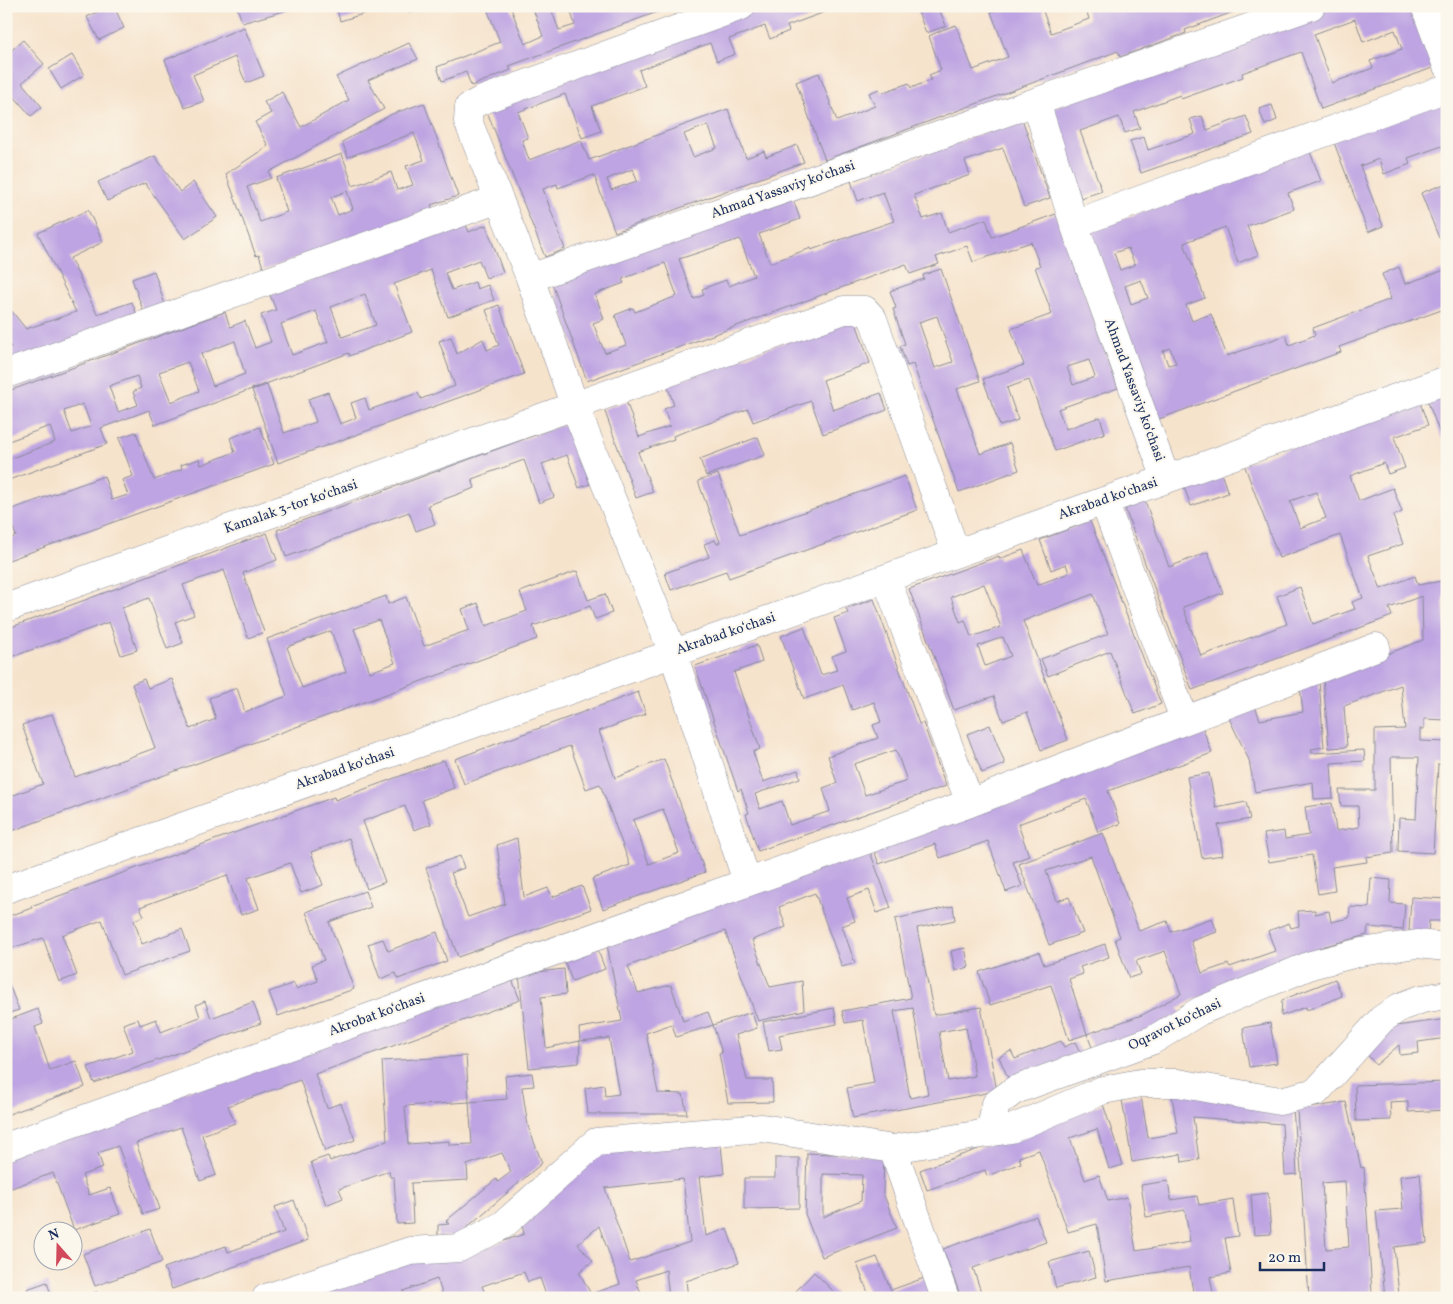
<svg xmlns="http://www.w3.org/2000/svg" width="1453" height="1304" font-family="Vollkorn,serif">
  <rect width="100%" height="100%" fill="#fbf7ec"/>
  <filter id="ink" filterUnits="userSpaceOnUse"><feTurbulence type="fractalNoise" baseFrequency=".02" numOctaves="2"/><feDisplacementMap in="SourceGraphic" scale="10" xChannelSelector="R" yChannelSelector="G"/><feConvolveMatrix kernelMatrix="1 2 1 2 8 2 1 2 1" color-interpolation-filters="sRGB"/></filter>
  <filter id="wash" filterUnits="userSpaceOnUse"><feTurbulence type="fractalNoise" baseFrequency=".0096" numOctaves="4" result="noise"/><feDisplacementMap in="SourceGraphic" scale="20" xChannelSelector="R" yChannelSelector="G"/><feGaussianBlur stdDeviation="1.12" result="paint"/><feColorMatrix in="noise" values="0 0 0 0 0 0 0 0 0 0 0 0 0 0 0 0 0 1.4 0 .05"/><feComposite in="paint" operator="in"/></filter>
  <g filter="url(#wash)">
    <rect width="100%" height="100%" fill="#f6e3cc"/>
    <g id="blocks">
      <path fill="#bea4e2" fill-rule="evenodd" d="M109 6H114L124 28 99 40 87 17Z
        M237 6H298V7L242 23Z
        M336 6H386V7L340 21Z
        M406 6H426V7L409 13Z
        M486 6H510L525 44 543 36 532 6H550L559 30 575 25 569 6 671 7 509 66 511 70 471 86 466 72 442 81 437 67 500 42Z
        M763 6H841L787 26 789 31 770 39 765 26 729 39 735 54 717 61 710 43 639 70 645 86 592 106 601 131 582 138 565 94 518 112 528 138 522 140 529 160 581 140 589 160 728 109 746 158 764 151 766 157 797 145 804 162 615 232 594 175 558 188 557 184 543 189 565 249 545 257 486 109ZM708 125 717 148 693 157 684 134ZM633 169 637 181 611 190 607 179Z
        M916 6H938L946 26 926 33Z
        M1007 6H1041L1051 33 1089 19 1085 6H1249L1185 30 1186 33 1120 57 1118 51 825 160 796 82 819 73 837 121 875 106 869 93 879 89 881 93 909 83 911 88 931 80 929 75 941 70 929 36 942 30 956 25 973 70 1008 57 991 12Z
        M1331 6H1422L1443 64 1321 109 1301 52 1242 73 1243 77 1181 99 1180 95 1134 112 1140 128 1125 133 1119 117 1080 131 1102 191 1081 198 1049 109ZM1355 19 1363 42 1395 30 1402 49 1370 61 1373 68 1332 83 1314 34Z
        M1435 6H1447V22L1442 24Z
        M244 27 264 76 246 83 235 57 193 75 204 101 185 108 165 60Z
        M23 40 44 64 22 83 42 107 31 116 12 94 8 98 6 96V74L10 70 6 65V55Z
        M409 43 418 59 368 80 384 109 269 172 271 178 247 187 260 222 287 212 276 178 342 154 353 186 391 172 397 190 413 185 406 166 424 160 414 133 348 157 342 142 392 114 424 103 458 196 431 205 433 209 264 270 259 255 256 256 226 174 268 146 255 122 271 113 264 102 282 92 301 127 349 100 336 77ZM347 191 353 209 338 215 331 197Z
        M72 55 84 75 61 89 49 69Z
        M1447 98V157L1442 146 1408 158 1410 164 1384 174 1379 159 1360 166 1383 226 1368 232 1333 140Z
        M1272 105 1277 120 1265 125 1259 109Z
        M1202 116 1207 130 1246 116 1253 134 1141 173 1130 141 1144 137 1148 150 1195 134 1190 119Z
        M1022 119 1050 198 1024 207 1003 148 965 161 970 175 914 195 923 219 942 213 948 232 986 219 992 237 1056 214 1118 388 1058 409 1066 429 1100 417 1105 433 1055 451 1029 380 1007 388 1018 420 1000 426 983 379 1024 365 1011 329 1052 314 1035 267 1040 266 1031 242 973 262 967 246 936 257 939 264 910 274 906 264 587 381 550 278 791 194 800 219 759 234 770 263 811 248V250L894 221 883 192 858 201 851 181ZM740 239 754 276 729 286 726 280 702 289 704 295 694 299 679 259ZM665 263 677 296 635 312 633 308 615 315 626 345 605 353 593 323 604 319 595 294 624 283 622 279ZM1089 360 1095 377 1073 385 1067 367Z
        M1309 149 1321 181 1288 193 1294 209 1247 226 1258 255 1238 263 1225 227 1184 243 1205 298 1186 305 1192 321 1211 314 1227 356 1286 335 1289 345 1315 335 1313 328 1391 299 1382 274 1399 267 1405 284 1447 269V308L1339 347 1341 352 1159 419 1091 231ZM1128 248 1135 265 1120 270 1114 253ZM1141 280 1148 298 1131 304 1125 286ZM1170 348 1176 363 1168 365 1163 351Z
        M155 156 180 192 193 182 217 217 185 239 145 183 107 201 98 182Z
        M1447 183V235L1439 238 1421 193Z
        M88 210 103 242 70 258 97 314 132 302 137 315 6 370V348L11 347 6 340V304L26 329 76 312 38 233Z
        M464 220 469 232 486 225 503 272 486 278 479 260 445 273 452 290 475 282 477 289 488 285 494 300 448 317 431 270 394 284 412 332 349 356V353L155 425 149 410 101 428 107 444 6 481V460L55 442 50 426 6 442V392L225 312 230 327 245 321 255 348 271 342 261 315 276 310 270 295 420 240ZM365 294 376 325 342 337 331 307ZM316 311 328 342 292 355 281 324ZM235 341 245 374 213 386 201 354ZM188 362 199 391 171 402 159 372ZM137 376 141 388 133 392 138 405 118 412 109 386ZM83 404 91 426 72 433 64 411Z
        M941 269 980 381 957 389 980 454 1010 443 1019 470 959 492 913 364 907 366 900 346 905 344 893 309 896 308 890 291 924 279 923 275ZM937 316 953 362 935 368 919 322Z
        M154 271 166 308 145 316 132 279Z
        M499 305 524 374 278 463 252 390 267 385 284 433 316 422 308 399 328 392 340 424 356 418 351 403 365 398 369 410 418 393 421 399 455 386 439 341 451 337 457 354 483 339 487 350 499 345 486 310Z
        M854 317 870 363 823 380 833 410 881 393 887 410 823 434 811 401 753 422 748 409 673 436 674 439 638 452 653 492 636 498 604 409 626 401 639 437 670 426 664 409 674 405 667 385Z
        M1447 389V437L1442 439 1426 397Z
        M1419 400 1428 425 1394 437 1405 468 1388 474 1384 463 1350 476 1359 501 1393 488 1402 512 1393 516 1403 544 1368 556 1381 589 1415 576 1418 585 1447 580V596L1443 597 1447 646V720L1424 719V729H1420V741L1447 742V765L1438 764 1433 853 1398 851 1399 818 1416 819 1419 757H1391L1393 853 1366 857 1367 862 1332 867 1335 891 1318 894 1312 855 1269 862 1264 834 1284 831 1285 839 1309 835 1305 807 1332 803 1336 831 1359 827 1358 806H1341L1339 790H1375V730L1405 729 1401 685 1344 706 1347 747 1329 748 1323 679 1423 640 1422 596 1389 608 1392 616 1192 690 1125 509 1145 501 1169 567 1208 552 1223 593 1183 607 1201 656 1287 624 1277 596 1300 587 1313 624 1355 609 1352 602 1363 598 1340 535 1279 558 1244 464ZM1316 492 1326 518 1300 528 1290 501Z
        M568 423 590 484 579 488 567 455 542 464 554 497 539 503 524 460 472 479 475 488 428 505 435 524 416 531 409 512 286 557 277 530Z
        M260 427 274 464 6 561V540L16 536 7 511 104 476 112 500 128 495 122 480 133 476 119 438 136 432 154 480 182 469 181 465 199 459 201 465 235 452 230 438Z
        M758 437 765 455 706 476 700 459Z
        M1221 473 1228 493 1191 506 1184 487Z
        M718 474 740 535 905 476 917 510 729 578 726 571 671 590 665 573 709 557 704 544 715 540 717 544 720 542 698 481Z
        M1090 521 1161 704 1135 714 1110 651 1048 676 1041 659 1108 634 1093 594 1023 621 1068 740 1041 750 1027 712 1003 721 994 696 954 710 909 589 999 556V559L1023 550 1037 585 1069 573 1066 564 1051 570 1040 540ZM984 584 1001 627 971 637 965 620 960 622 951 597ZM1003 637 1011 656 985 666 978 646Z
        M267 533 277 560 243 573 264 632 248 638 224 570 183 585 194 615 175 622 183 643 167 649 149 598 122 608 137 650 121 655 109 622 6 659V629Z
        M577 571 588 600 605 594 612 613 595 619 590 606 533 626 537 639 6 833V798L43 784 22 725 52 714 75 777 155 748 132 684 144 679 148 688 172 679 190 729 216 719 209 698 237 688 245 712 287 696 267 639 386 596 388 604 406 597 424 646 469 630 462 609 478 603 486 626 527 611 520 592ZM379 620 395 663 370 672 354 629ZM331 631 346 672 302 688 287 647Z
        M874 599 919 724 923 723 946 786 758 851 746 814 749 813 741 789 738 791 695 666 757 645 762 662 734 672 760 749 753 752 763 782 798 770 800 778 755 794 760 809 782 801 790 825 830 811 823 788 837 783 828 756 878 738 873 725 881 722 874 702 852 710 843 685 804 699 781 636 804 627 821 675 837 670 832 656 846 651 834 618 848 613 846 609ZM896 750 907 781 865 795 854 764Z
        M1319 680 1324 747 1311 749 1312 753 1364 750 1365 761 1331 763 1333 798 1314 799 1313 782 1255 792 1249 760 1228 716 1255 706 1260 720 1303 712 1300 687Z
        M638 692 646 714 599 731 615 778 664 759 705 872 603 909 592 879 630 865 600 784 586 789 570 746 464 784 455 759ZM663 809 679 853 649 864 633 820Z
        M990 725 1005 764 982 773 967 734Z
        M1202 726 1212 753 1108 791 1120 824 1098 832 1086 799 1018 824 1029 856 1013 862 1022 886 1006 892 988 841 940 858 935 844 879 864 872 845Z
        M444 760 454 788 422 800 431 824 414 830 405 806 363 821 385 882 367 889 349 838 311 852 323 885 301 893 290 863 248 878 259 909 241 915 227 875 140 907 144 916 134 920 142 944 182 929 190 951 122 975 102 920 62 935 77 975 59 982 43 938 6 950V917L32 908 31 906 334 797 335 800Z
        M1209 773 1216 808 1246 802 1250 819 1218 825 1223 855 1202 858 1187 777Z
        M1103 833 1139 931 1167 921 1171 932 1212 918 1217 932 1191 941 1202 973 1228 964 1230 967 1275 951 1268 931 1289 923 1291 928 1299 926 1298 911 1315 910V914L1329 911 1331 922 1349 918 1350 907 1369 908 1371 878 1391 880 1390 903 1405 904 1403 930 1368 927 1367 935 1325 946 1279 963 1281 968 1195 999 1178 1008 1181 1013 1148 1031 1093 1050 1087 1034 1142 1015 1181 994 1165 951 1136 961 1141 974 1129 978 1115 939 1120 937 1091 856 1046 871 1057 901 1069 897 1083 933 1049 945 1019 864Z
        M517 838 524 897 548 888 552 897 582 886 591 909 458 957 426 868 460 856 464 868 451 873 468 917 505 904 497 845Z
        M867 844 891 908 877 913 869 890 847 898 855 921 842 926 855 963 842 967 815 893 779 907 786 927 752 940 770 987 802 981 804 1010 758 1021 725 931 628 966 638 993 671 985 683 1021 708 1012 713 1025 676 1037 672 1024 646 1033 658 1093 683 1094 687 1114H588L585 1088 604 1085 605 1096 619 1094 609 1038 580 1041 579 1028 622 1021 607 945Z
        M365 891 371 907 329 922 354 989 278 1016 269 992 294 983 296 989 318 981 312 965 324 960 306 912Z
        M1411 897 1447 899V921H1429L1428 933 1409 931Z
        M953 906 955 920 917 928 934 1015 981 1007 997 1091 853 1118 847 1088 874 1083 863 1020 845 1023 842 1011 911 998 895 919ZM913 1008 928 1094 910 1098 894 1011ZM966 1027 975 1076 948 1081 939 1032Z
        M437 932 447 961 398 979 396 973 380 979 368 944 383 939 388 951Z
        M1105 944 1109 957 1080 967 1083 974 1069 979 1087 1034 1069 1040 1051 985 990 1005 979 972 1039 952 1044 965Z
        M597 948 605 969 572 981 564 960Z
        M965 948 969 967 955 971 951 951Z
        M564 969 566 994 541 997 546 1048 580 1041 579 1063 529 1068 519 974Z
        M510 974 520 1000 315 1074 327 1108 341 1103 355 1140 325 1151 300 1080 228 1106 235 1123 202 1135 216 1175 200 1181 181 1127 136 1143 160 1209 143 1214 118 1146 98 1153 103 1168 82 1175 89 1195 110 1188 120 1214 74 1230 53 1173 6 1190V1156Z
        M6 977 19 1010 6 1014Z
        M1335 979 1342 996 1307 1010 1306 1007 1281 1016 1282 1000Z
        M205 1001 211 1018 253 1002 261 1023 94 1083 88 1067 133 1051 123 1024 138 1019 140 1025 156 1019 161 1032 200 1017 196 1005Z
        M834 1008 837 1024 779 1035 782 1049 769 1051 763 1022Z
        M38 1009 43 1024 35 1027 50 1070 76 1061 85 1087 6 1115V1021Z
        M752 1012 757 1028 736 1035 747 1080H772L773 1102 728 1103 719 1053H722L713 1025Z
        M1447 1019V1038L1418 1042 1419 1053 1400 1055 1399 1045 1376 1065 1365 1052 1396 1026Z
        M1270 1023 1277 1063 1249 1067 1243 1028Z
        M1061 1041 1064 1047 1075 1042 1081 1054 1011 1085 999 1057 1011 1051 1015 1059Z
        M466 1056 469 1102 507 1099 505 1076 532 1073 534 1086 522 1087 528 1126 542 1163 458 1235 438 1237V1225L449 1224 446 1221 496 1179 498 1182 511 1172 502 1153 467 1165 468 1180 411 1183 413 1223 397 1224 394 1177H390L389 1171 339 1189 343 1198 326 1205 311 1162 328 1156 330 1161 387 1141 382 1061ZM469 1102 472 1144 449 1145V1141L408 1144 405 1106Z
        M1447 1082V1110L1408 1112V1101L1390 1102 1391 1120 1356 1121 1355 1085Z
        M1171 1090 1293 1105 1297 1174 1285 1175 1282 1124 1193 1117 1199 1159 1182 1162 1181 1154 1132 1162 1122 1099 1141 1096 1148 1138 1178 1133Z
        M1346 1102 1361 1168 1364 1167 1372 1294 1309 1298 1297 1110ZM1345 1181 1349 1247 1326 1249 1322 1183Z
        M1103 1104 1123 1165 1109 1169 1097 1129 1070 1138 1085 1180 1099 1175 1108 1201 1127 1197 1136 1251 1190 1242 1185 1210 1146 1217 1141 1185 1168 1181 1171 1200 1197 1196 1199 1205 1233 1199 1238 1236 1225 1238 1231 1273 1210 1277 1214 1298H1194L1189 1267 1106 1281 1097 1224 1068 1232 1039 1150 1019 1157 1021 1163 987 1176 985 1170 927 1190 920 1170Z
        M720 1136 724 1174 699 1177 706 1236 727 1229 739 1263 686 1281 688 1298H669L666 1270 636 1280 641 1294 629 1298H547L540 1278 528 1282 524 1272 482 1286 487 1298H444L437 1279 403 1291 405 1298H305L448 1247 452 1259 524 1234 522 1225 600 1149ZM683 1179 690 1242 630 1262 605 1188ZM599 1226 620 1284 591 1294 579 1272 593 1261 578 1244Z
        M807 1153 884 1156 883 1193 897 1228 822 1257 805 1214ZM823 1174 862 1175 861 1201 823 1217Z
        M775 1158H799V1208L744 1209V1178H775Z
        M1420 1174 1427 1243 1394 1247 1399 1295 1385 1296 1376 1211 1403 1209 1400 1176Z
        M1268 1193 1271 1234 1254 1235 1251 1195Z
        M294 1200 308 1240 172 1289 164 1268 226 1246 228 1252 284 1232 275 1207Z
        M1036 1216 1046 1242 973 1268 983 1298H961L943 1249Z
        M150 1229 162 1262 95 1286 83 1254Z
        M1089 1251 1096 1277 1056 1288 1049 1262Z
        M877 1257 891 1290 927 1277 935 1298H870L857 1264Z
        M814 1272 840 1298H803L796 1291Z
        M47 1282 52 1298H30L27 1289Z
        M97 1292 99 1298H81Z"/>
    </g>
  </g>
  <g filter="url(#ink)">
    <use href="#blocks" fill-opacity="0" stroke="#888995" stroke-width="1"/>
    <g fill="none" stroke-linecap="round" stroke-linejoin="round">
      <g stroke="#888995" stroke-width="29">
        <path id="minor" d="M741 6 480 101 469 107 468 121 530 278 575 407 673 653 747 882
          M1425 6 1447 66
          M1036 102 1074 224 1166 479
          M1074 224 1447 88
          M530 278 1311 6
          M6 374 499 199
          M1104 501 1184 719
          M886 578 970 803
          M6 608 844 310H865L873 319 956 553
          M6 889 1447 380
          M990 1133 996 1104 1015 1090 1153 1040 1200 1011 1311 965 1361 952 1417 944 1447 947
          M6 1147 970 803 1376 647
          M893 1149 945 1298
          M266 1298 410 1251 459 1248 503 1225 596 1142 762 1128 893 1149 1011 1129 1103 1090 1140 1083H1178L1280 1101 1316 1092 1382 1019 1400 1007 1422 999 1447 995"/>
      </g>
      <use href="#minor" stroke="#fff" stroke-width="28"/>
    </g>
  </g>
  <g text-anchor="middle" dominant-baseline="central" stroke-width="4" stroke-linejoin="round" paint-order="stroke">
    <g font-size="14" fill="#1b2f5e" stroke="#fbf7ec">
      <text transform="translate(783 190) rotate(-19)">Ahmad Yassaviy koʻchasi</text>
      <text transform="translate(1134 390) rotate(70)">Ahmad Yassaviy koʻchasi</text>
      <text transform="translate(1108 499) rotate(-19)">Akrabad koʻchasi</text>
      <text transform="translate(291 507) rotate(-19)">Kamalak 3-tor koʻchasi</text>
      <text transform="translate(726 634) rotate(-19)">Akrabad koʻchasi</text>
      <text transform="translate(345 769) rotate(-19)">Akrabad koʻchasi</text>
      <text transform="translate(377 1015) rotate(-20)">Akrobat koʻchasi</text>
      <text transform="translate(1175 1025) rotate(-26)">Oqravot koʻchasi</text>
    </g>
  </g>
  <rect width="1453" height="1304" fill="none" stroke="#fbf7ec" stroke-width="25"/>
  <g transform="translate(58 1246) rotate(340)"><circle r="24" fill="#fbf7ec" stroke="#a1a7b3"/>
  <path d="M0-4L9 19L0 12L-9 19Z" fill="#d1495b"/>
  <text y="-8" font-size="14" font-weight="bold" text-anchor="middle" fill="#1b2f5e">N</text>
  </g>
  <path d="M1260 1262v8h64v-8" fill="none" stroke="#1b2f5e" stroke-width="2.5"/>
  <text x="1268" y="1262" font-size="15" fill="#1b2f5e" stroke="#fbf7ec" stroke-width="4" paint-order="stroke">20 m</text>
</svg>
